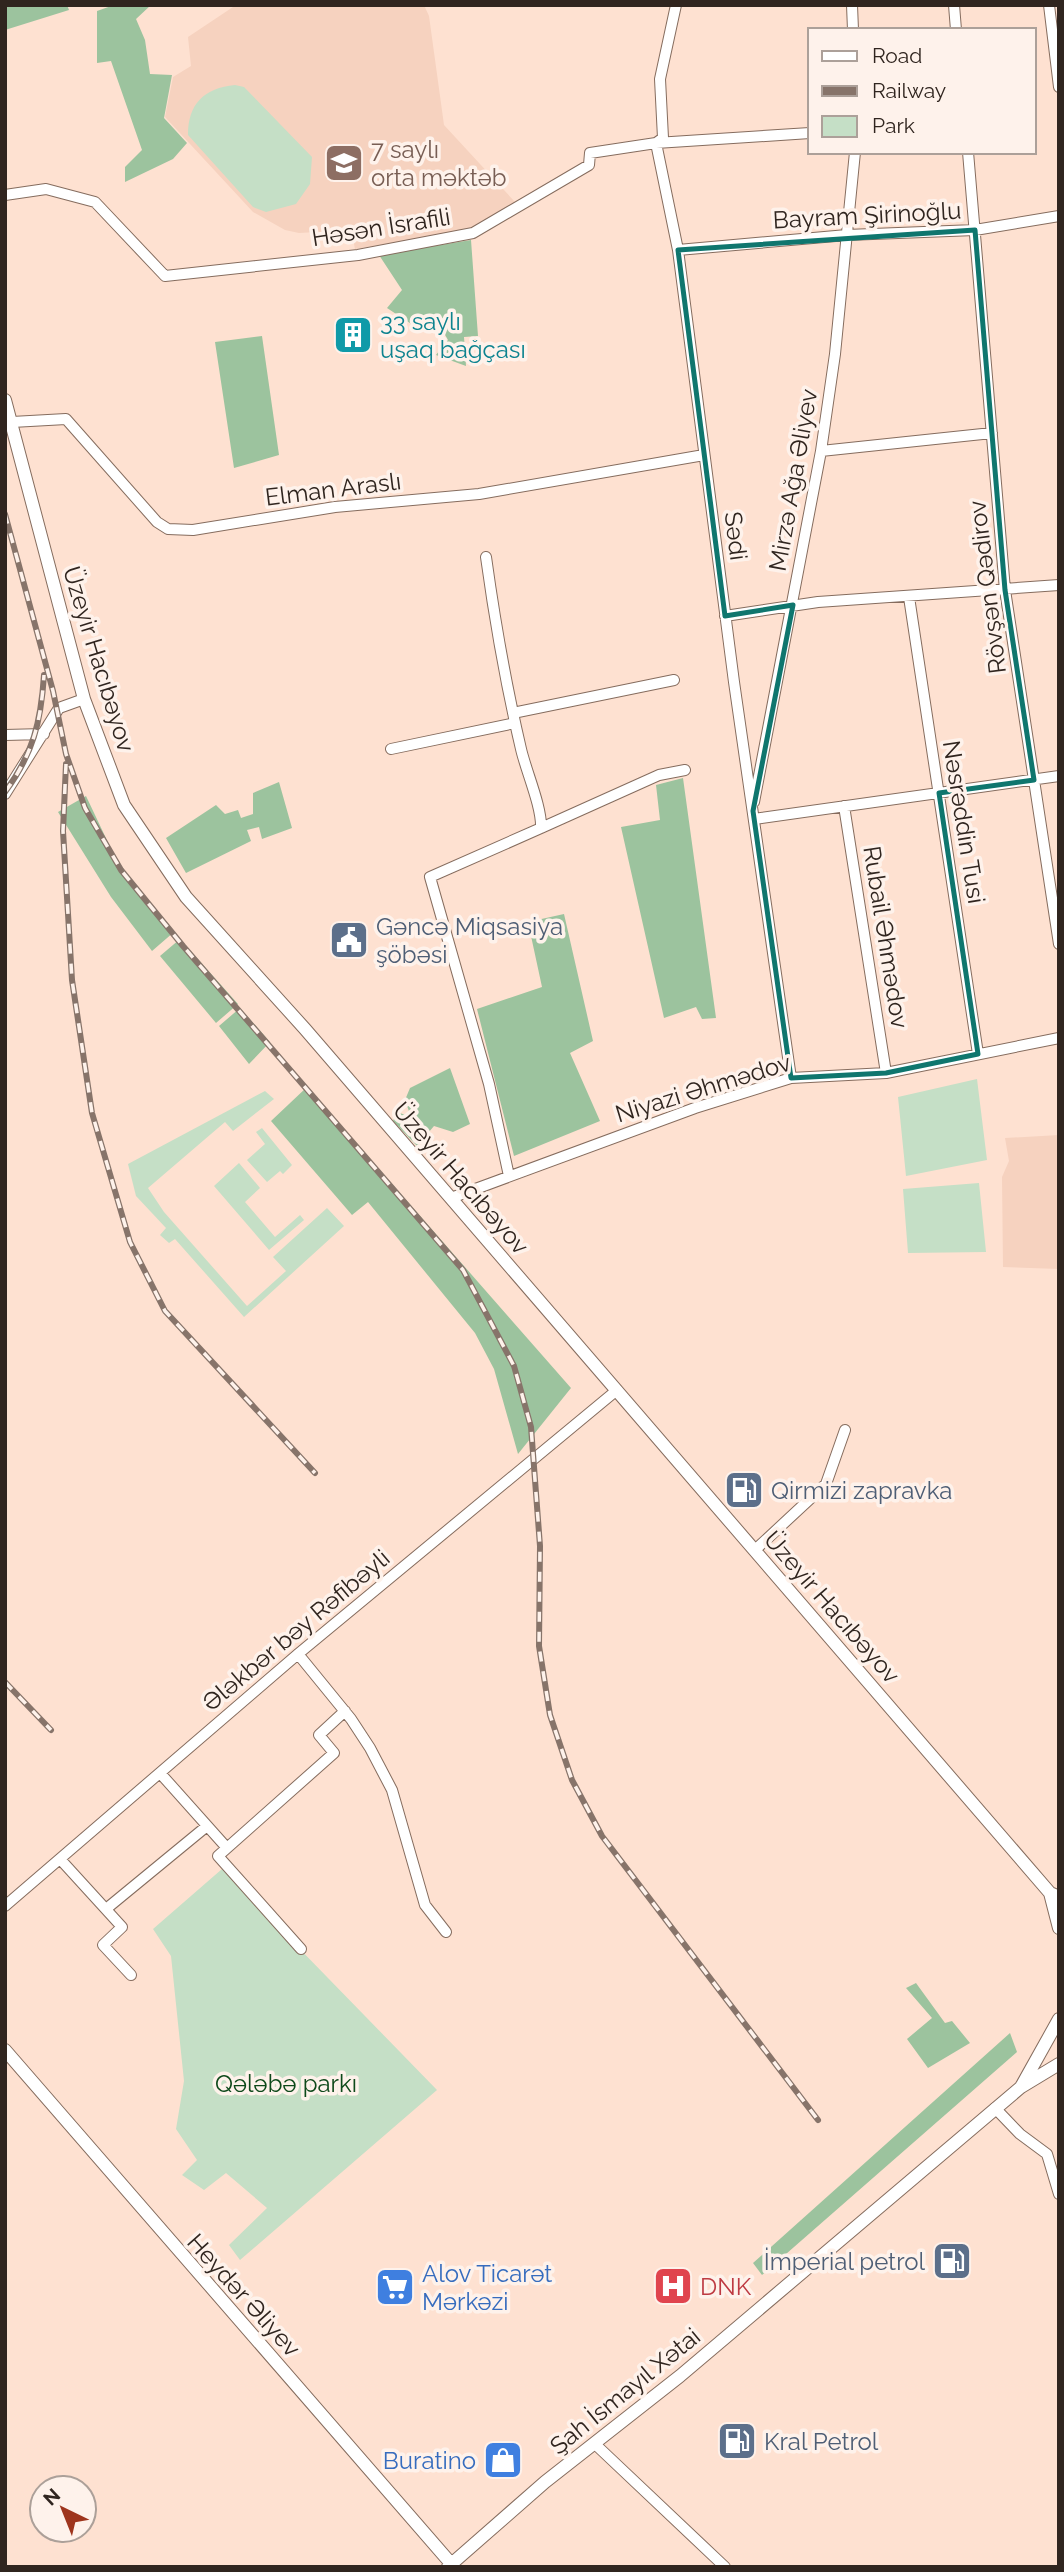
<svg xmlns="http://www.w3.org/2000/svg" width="1064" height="2572" font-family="Raleway,sans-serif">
  <rect width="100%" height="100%" fill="#fee1d1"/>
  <path fill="#f6d2bf" d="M236 5H424L429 16 444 125 515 202 473 229 355 249 351 230 299 233 285 230 253 212 165 117 173 77 191 66 188 37Z
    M1059 1135V1269L1003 1267 1002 1177 1009 1161 1005 1138Z"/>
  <path fill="#c5dfc6" d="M235 85 244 87 312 157 310 184 296 204 266 212 253 207 188 135C188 104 204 88 235 85Z
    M977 1079 987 1160 906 1176 898 1097Z
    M265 1091 274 1099 233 1131 225 1122 148 1188 164 1212 247 1306 286 1271 273 1257 327 1208 344 1226 244 1317 175 1239 169 1243 160 1235 166 1228 136 1196 128 1164Z
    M262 1128 292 1165 283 1174 280 1171 267 1182 247 1160 265 1144 256 1132Z
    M239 1163 260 1188 245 1202 275 1237 300 1215 304 1220 269 1250 214 1186Z
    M979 1183 986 1252 908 1253 903 1189Z
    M222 1869 437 2090 240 2260 229 2245 267 2208 226 2173 204 2190 182 2175 197 2160 176 2129 184 2081 171 1956 153 1929Z"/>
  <path fill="#9cc39e" d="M5 5H67L69 10 5 30Z
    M114 5H151L136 19 145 40 150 74 172 75 164 118 187 143 173 159 125 182V167L142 150 111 61 97 63V11Z
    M471 240 478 336 464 337 466 366 436 355 448 340 436 319 419 329 387 308 402 290 379 255Z
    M262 336 279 455 234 468 215 342Z
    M683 778 716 1018 702 1019 696 1007 664 1018 621 827 660 820 656 785Z
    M279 782 292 828 262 839 259 827 247 830 251 841 186 873 166 838 216 805 225 814 238 810 241 818 253 814V793Z
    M86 796 122 872 174 932 152 951 111 897 58 812Z
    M564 914 593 1041 570 1053 600 1121 514 1156 477 1009 542 987 528 922Z
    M180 939 238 1004 216 1023 160 956Z
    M240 1008 270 1042 249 1064 219 1026Z
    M450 1068 470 1124 453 1132 434 1126 417 1146 393 1121 397 1112 411 1117 405 1100 410 1088Z
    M307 1087 571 1388 518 1454 494 1369 475 1333 368 1202 352 1215 271 1121Z
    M916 1983 945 2023 952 2021 970 2043 928 2068 907 2039 932 2018 906 1988Z
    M1010 2033 1017 2052 762 2275 753 2263Z"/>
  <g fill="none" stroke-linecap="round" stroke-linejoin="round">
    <g stroke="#856c5e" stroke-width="12">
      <path id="minor" d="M676 5 660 79 663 138 656 143 678 250 734 682 791 1078
        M852 5 853 30
        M954 5 956 30
        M1049 5 1059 87
        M968 152 1005 590 1059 944
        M5 195 46 189 95 202 165 276 358 255 473 233 589 165 590 153 656 143 810 133
        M678 250 847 235 975 230 1059 216
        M12 422 66 419 157 522 168 529 193 530 335 507 479 494 704 455
        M821 451 992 433
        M486 557C495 622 506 685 521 749 526 771 542 807 541 828L430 877 489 1084 509 1176
        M909 597 978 1054
        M725 616 818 602 1059 585
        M513 713 674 680
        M5 735 44 734
        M391 749 515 723
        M5 794 59 708 84 699
        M754 802 821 451 835 354 855 152
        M844 806 886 1073
        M754 819 1059 776
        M541 828 659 775 685 770
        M451 1198 695 1108 791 1078 886 1073 1059 1038
        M755 1550 826 1484 845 1430
        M298 1654 351 1719 370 1748 392 1790 425 1905 446 1932
        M160 1773 227 1848
        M60 1859 122 1927 103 1945 131 1975
        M5 1906 298 1654 617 1390
        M106 1909 207 1826
        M301 1949 218 1856 334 1753 319 1735 345 1711
        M995 2108 1020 2134 1047 2154 1059 2194
        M596 2445 725 2567"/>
    </g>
    <g stroke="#856c5e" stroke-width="14">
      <path id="major" d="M5 400 84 699 124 805 186 897 305 1029 1050 1893
        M1059 1897 1050 1893 1059 1928
        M5 2050 454 2567
        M1021 2087 1059 2019
        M448 2567 545 2482 680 2376 1021 2087 1059 2064"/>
    </g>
    <use href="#minor" stroke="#fff" stroke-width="10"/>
    <use href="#major" stroke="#fff" stroke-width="12"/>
    <g stroke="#87746a" stroke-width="6">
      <path id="rail" d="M5 514 53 691 66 754 85 808 121 870 183 946 463 1270 514 1366 531 1427 540 1546 539 1646 550 1715 572 1780 602 1836 818 2120
        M66 764 63 831 72 980 92 1113 130 1242 165 1311 315 1473
        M5 792C33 754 41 722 44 675
        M5 1682 51 1730"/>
    </g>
    <use href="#rail" stroke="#fef2eb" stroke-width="3.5" stroke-dasharray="10" stroke-linecap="butt"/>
  </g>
  <path fill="none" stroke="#0f766e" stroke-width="5" stroke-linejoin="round" d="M975 230 1005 590 1034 780 939 793 978 1054 886 1073 791 1078 753 811 793 605 725 616 678 250Z"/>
  <defs>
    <g id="school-square" transform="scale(2.0125)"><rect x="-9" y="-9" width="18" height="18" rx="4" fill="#8d6e63" stroke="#fef2eb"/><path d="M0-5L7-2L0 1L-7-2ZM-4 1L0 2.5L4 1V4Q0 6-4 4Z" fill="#fff"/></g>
    <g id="building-square" transform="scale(2.0125)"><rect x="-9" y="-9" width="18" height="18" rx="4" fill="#0f9aa8" stroke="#fef2eb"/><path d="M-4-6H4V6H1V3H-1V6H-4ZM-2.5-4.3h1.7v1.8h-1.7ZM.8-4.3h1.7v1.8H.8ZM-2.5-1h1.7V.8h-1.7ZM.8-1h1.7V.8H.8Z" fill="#fff"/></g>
    <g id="civic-square" transform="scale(2.0125)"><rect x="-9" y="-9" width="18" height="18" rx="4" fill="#5c6f8a" stroke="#fef2eb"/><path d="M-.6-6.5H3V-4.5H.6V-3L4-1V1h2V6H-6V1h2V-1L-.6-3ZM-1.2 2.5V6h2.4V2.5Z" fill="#fff"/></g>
    <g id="fuel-square" transform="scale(2.0125)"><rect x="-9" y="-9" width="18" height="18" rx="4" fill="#5c6f8a" stroke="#fef2eb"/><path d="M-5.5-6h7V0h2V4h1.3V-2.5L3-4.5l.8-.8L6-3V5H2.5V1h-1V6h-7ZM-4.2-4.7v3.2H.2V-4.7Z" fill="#fff"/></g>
    <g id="hospital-square" transform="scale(2.0125)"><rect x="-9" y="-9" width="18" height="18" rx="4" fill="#e0444e" stroke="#fef2eb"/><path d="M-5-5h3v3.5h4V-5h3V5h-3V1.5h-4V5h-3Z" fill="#fff"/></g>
    <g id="supermarket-square" transform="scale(2.0125)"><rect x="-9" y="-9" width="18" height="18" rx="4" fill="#3f7fe0" stroke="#fef2eb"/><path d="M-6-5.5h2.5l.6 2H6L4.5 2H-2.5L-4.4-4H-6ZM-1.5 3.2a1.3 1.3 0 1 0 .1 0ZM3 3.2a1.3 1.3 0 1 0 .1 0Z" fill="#fff"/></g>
    <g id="shop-square" transform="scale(2.0125)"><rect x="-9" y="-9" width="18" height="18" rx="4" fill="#3f7fe0" stroke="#fef2eb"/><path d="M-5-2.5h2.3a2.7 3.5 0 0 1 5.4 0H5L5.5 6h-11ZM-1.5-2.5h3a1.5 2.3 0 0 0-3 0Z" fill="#fff"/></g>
  </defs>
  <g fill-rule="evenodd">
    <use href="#school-square" x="344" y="163"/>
    <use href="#building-square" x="353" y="335"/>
    <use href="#civic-square" x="349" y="940"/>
    <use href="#fuel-square" x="744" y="1490"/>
    <use href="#fuel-square" x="952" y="2261"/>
    <use href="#hospital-square" x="673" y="2286"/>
    <use href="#supermarket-square" x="395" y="2287"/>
    <use href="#fuel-square" x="737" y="2441"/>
    <use href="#shop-square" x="503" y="2460"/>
  </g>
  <g text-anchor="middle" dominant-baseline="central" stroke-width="7" stroke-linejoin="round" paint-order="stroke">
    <g font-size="24" fill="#785e54" stroke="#fef2eb" text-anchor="start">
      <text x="371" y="149">7 saylı<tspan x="371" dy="28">orta məktəb</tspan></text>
    </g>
    <g font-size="24" fill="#30251f" stroke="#fef2eb">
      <text transform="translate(867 215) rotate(-3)">Bayram Şirinoğlu</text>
      <text transform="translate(381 227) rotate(-9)">Həsən İsrafili</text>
      <text transform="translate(793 480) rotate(-80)">Mirzə Ağa Əliyev</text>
      <text transform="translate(333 489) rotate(-7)">Elman Araslı</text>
      <text transform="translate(736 536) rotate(83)">Sədi</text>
      <text transform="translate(987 587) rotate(-97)">Rövşən Qədirov</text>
      <text transform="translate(99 659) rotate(73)">Üzeyir Hacıbəyov</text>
      <text transform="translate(964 822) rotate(81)">Nəsrəddin Tusi</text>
      <text transform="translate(886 937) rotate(81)">Rubail Əhmədov</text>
      <text transform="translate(703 1088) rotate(-17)">Niyazi Əhmədov</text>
      <text transform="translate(461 1178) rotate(49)">Üzeyir Hacıbəyov</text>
      <text transform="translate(832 1607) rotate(49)">Üzeyir Hacıbəyov</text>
      <text transform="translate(296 1630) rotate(-40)">Ələkbər bəy Rəfibəyli</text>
      <text transform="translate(244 2295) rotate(48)">Heydər Əliyev</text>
      <text transform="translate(625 2391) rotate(-39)">Şah İsmayıl Xətai</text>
    </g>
    <g font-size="24" fill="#0d838f" stroke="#fef2eb" text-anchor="start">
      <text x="380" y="321">33 saylı<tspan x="380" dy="28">uşaq bağçası</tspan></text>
    </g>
    <g font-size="24" fill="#4e5e75" stroke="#fef2eb" text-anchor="start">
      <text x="376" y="926">Gəncə Miqsasiya<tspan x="376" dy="28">şöbəsi</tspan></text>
      <text x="771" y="1490">Qirmizi zapravka</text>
      <text x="925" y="2261" text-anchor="end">İmperial petrol</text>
      <text x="764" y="2441">Kral Petrol</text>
    </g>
    <g font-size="24" fill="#0e491a" stroke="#fef2eb">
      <text x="286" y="2083">Qələbə parkı</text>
    </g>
    <g font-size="24" fill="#366cbe" stroke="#fef2eb" text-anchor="start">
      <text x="422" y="2273">Alov Ticarət<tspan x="422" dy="28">Mərkəzi</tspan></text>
      <text x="476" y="2460" text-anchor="end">Buratino</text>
    </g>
    <g font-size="24" fill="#be3a42" stroke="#fef2eb" text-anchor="start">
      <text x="700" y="2286">DNK</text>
    </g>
  </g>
  <rect width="1064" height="2572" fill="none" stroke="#30251f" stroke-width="14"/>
  <rect x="808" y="28" width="228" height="126" fill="#fef2eb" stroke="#aca099" stroke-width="2"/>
  <rect x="822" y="51" width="35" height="10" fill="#ffffff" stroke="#aca099" stroke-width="2"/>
  <text x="872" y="63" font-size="21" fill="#30251f">Road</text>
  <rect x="822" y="86" width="35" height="10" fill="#87746a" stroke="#aca099" stroke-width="2"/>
  <text x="872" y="98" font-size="21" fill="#30251f">Railway</text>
  <rect x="822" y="116" width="35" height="21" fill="#c5dfc6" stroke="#aca099" stroke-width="2"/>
  <text x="872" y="133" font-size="21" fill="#30251f">Park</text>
  <g transform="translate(63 2509) rotate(317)"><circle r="33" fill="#fef2eb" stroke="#aca099" stroke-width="2"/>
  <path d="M0-5L12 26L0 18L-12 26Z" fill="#9e351d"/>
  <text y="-10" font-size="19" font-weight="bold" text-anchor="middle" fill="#30251f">N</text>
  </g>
</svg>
